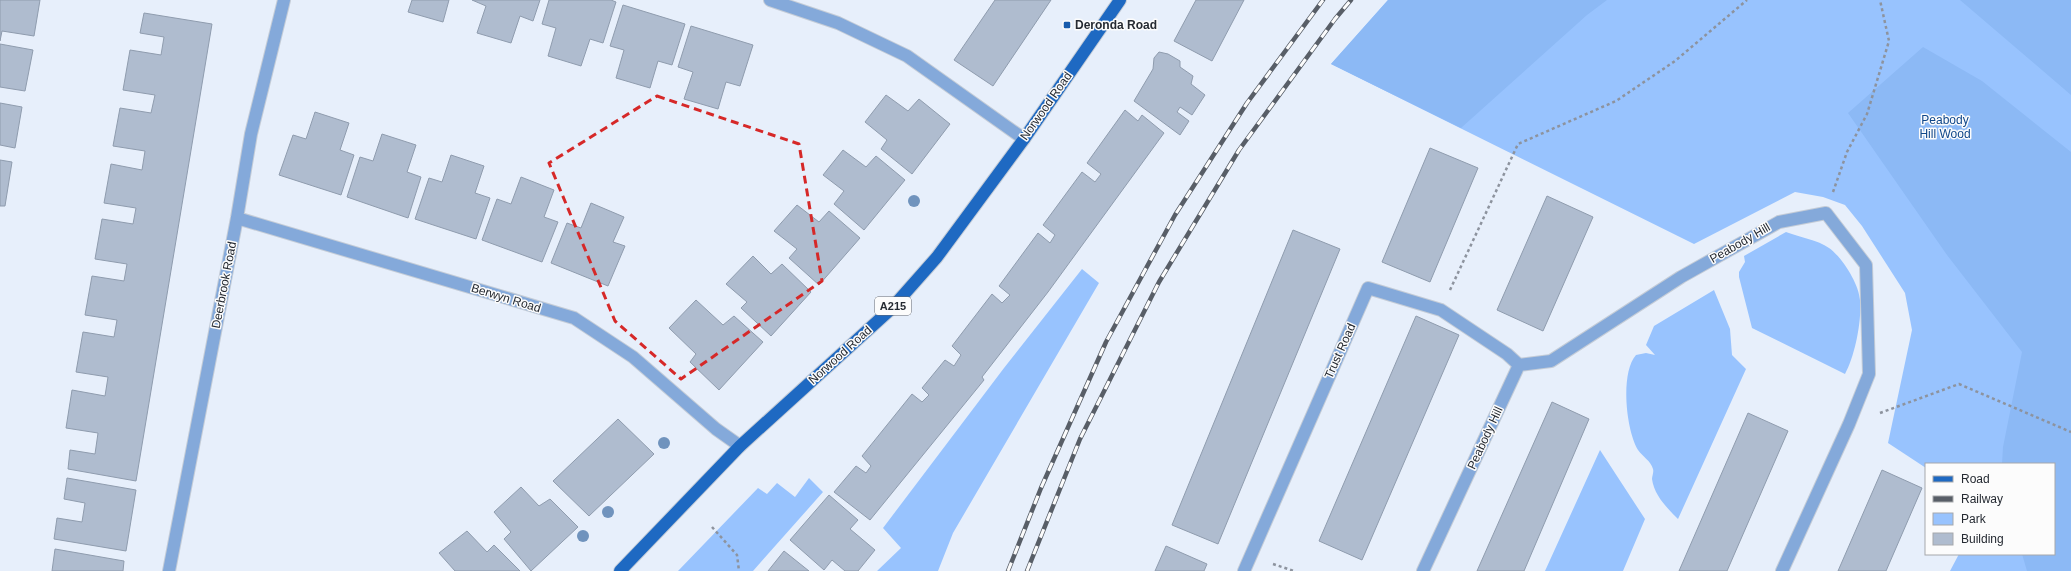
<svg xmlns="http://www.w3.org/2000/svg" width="2071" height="571" font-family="Arial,sans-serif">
  <rect width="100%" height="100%" fill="#e7effb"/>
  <path fill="#98c3fe" d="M1388 0H2071V571H1950L1959 554H2054V464H1926V468L1888 443 1912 330 1905 293 1862 226 1845 205 1823 197 1795 192 1694 244 1331 64Z
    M1786 232C1799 237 1818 240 1829 248 1842 257 1859 284 1860 300 1862 320 1855 356 1845 374L1752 328 1739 277V272L1745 262 1744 256Z
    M1082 269 1099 283 953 533 938 571H877L901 548 883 528 1004 368Z
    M1714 290 1730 329 1732 355 1746 369 1678 519C1667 508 1654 495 1652 479 1652 476 1654 472 1653 469 1651 461 1643 457 1638 450 1626 430 1620 373 1636 355L1646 353 1655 355 1646 345 1654 326Z
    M1600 450 1645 519 1623 571H1545Z
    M809 478 823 492 753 571H678L758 488 767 494 777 483 795 497Z"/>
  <path fill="#8cb9f5" d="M1388 0H1607L1587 15 1461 128 1331 64Z
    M1960 0H2071V95Z
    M1923 47 1982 81 2071 152V571H2027L2022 554H2054V464H2002L2003 447 2022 352 1947 255 1848 113Z"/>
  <path fill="#afbccf" stroke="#8f9cae" d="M0 0H40L34 36 2 31 0 41Z
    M412 0H449L443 22 408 12Z
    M472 0H540L533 21 520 16 511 43 477 33 486 6Z
    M549 0H611L616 2 603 43 590 39 581 66 548 56 556 28 542 24Z
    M995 0H1051L993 86 954 60Z
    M1196 0H1244L1212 61 1174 41Z
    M623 5 685 24 672 65 658 61 650 88 616 78 624 50 610 46Z
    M144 13 212 24 136 481 68 469 70 450 95 454 98 433 66 428 72 390 105 396 108 377 76 372 83 332 114 337 117 320 85 315 92 276 124 281 127 264 95 259 102 219 133 224 136 208 104 203 111 164 142 170 145 151 113 146 120 108 151 113 155 95 123 90 130 50 161 55 164 37 140 33Z
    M691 26 753 45 740 86 726 82 718 109 684 99 693 72 678 67Z
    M0 44 33 50 25 91 0 87Z
    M1159 52 1168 54 1180 61V67L1193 76 1191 84 1205 95 1192 115 1180 107 1177 112 1189 121 1180 135 1134 101 1153 69 1154 58Z
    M886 95 908 111 919 99 950 124 912 174 881 149 887 140 865 122Z
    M0 103 22 107 15 148 0 145Z
    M1125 110 1138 121 1142 115 1164 133 1048 292 982 377 984 380 870 520 834 492 856 466 866 473 871 466 862 456 912 394 922 402 929 395 922 388 945 360 954 366 961 355 952 346 992 294 1002 303 1010 295 999 286 1038 233 1050 243 1055 235 1043 225 1082 172 1095 182 1101 174 1087 163Z
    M315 112 349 123 340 150 354 155 341 195 279 175 293 135 306 139Z
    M382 134 416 145 407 172 421 177 408 218 347 197 360 157 373 161Z
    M1430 148 1478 168 1430 282 1382 262Z
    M843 150 866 167 876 156 905 180 864 230 834 204 844 191 823 175Z
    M451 155 484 166 475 193 490 198 476 239 415 219 429 178 442 182Z
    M0 160 12 162 5 206H0Z
    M521 177 554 190 544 217 558 222 542 262 482 240 497 199 511 204Z
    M1547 196 1593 217 1543 331 1497 310Z
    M591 203 624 217 613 242 625 246 608 286 551 263 567 223 581 228Z
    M797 205 819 222 829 211 860 238 819 285 789 258 797 249 774 231Z
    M1293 230 1340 249 1218 544 1172 525Z
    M753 256 771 274 782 264 811 292 771 336 741 308 747 302 726 284Z
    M696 300 723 325 734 316 763 342 719 390 690 362 696 354 669 328Z
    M1416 316 1459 335 1362 560 1319 541Z
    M1552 402 1589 419 1524 571H1477Z
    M1748 413 1788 431 1727 571H1679Z
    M618 419 654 454 589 516 553 481Z
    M1882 470 1922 488 1886 571H1838Z
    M67 478 136 490 126 551 54 539 57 518 82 522 85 503 64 499Z
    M521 487 539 506 550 499 578 527 531 571 504 539 511 532 494 512Z
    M829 495 858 520 850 529 875 550 858 571H845L832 560 824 570 790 540Z
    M467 531 487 552 494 545 520 571H455L439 553Z
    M1166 546 1207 564 1204 571H1155Z
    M55 549 124 561 123 571H52Z
    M784 551 809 571H768Z"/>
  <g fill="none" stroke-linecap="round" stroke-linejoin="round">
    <g stroke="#c4ccd7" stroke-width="14">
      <path id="street" d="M770 0 838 23 907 56 1024 139
        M237 218 574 318 633 357 716 429 740 446
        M1519 365 1551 361 1681 277 1779 222 1826 213 1866 265 1869 374 1849 424 1782 571
        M169 571 237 218 251 134 284 0
        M1244 571 1368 288 1441 310 1507 354 1519 365
        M1423 571 1519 365"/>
    </g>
    <g stroke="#c4ccd7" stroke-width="14">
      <path id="primary" d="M620 571 740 446 891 309 937 257 1024 139 1120 0"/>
    </g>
    <path stroke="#8d939e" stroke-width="2.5" stroke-dasharray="3 3" stroke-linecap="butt" d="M1833 192 1847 152 1867 114 1889 41 1880 0
      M1450 290 1518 144 1616 101 1675 61 1747 0
      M1880 413 1959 384 2071 432
      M712 527 737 555 739 571
      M1273 564 1294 571"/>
    <use href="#street" stroke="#84a9da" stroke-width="12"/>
    <use href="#primary" stroke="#1e69c2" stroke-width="12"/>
    <g stroke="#585e67" stroke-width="4.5">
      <path id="rail" d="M1008 571 1041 488 1106 342 1175 215 1247 103 1323 0
        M1027 571 1080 439 1159 282 1239 150 1335 19 1351 0"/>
    </g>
    <use href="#rail" stroke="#fcfcfc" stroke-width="3" stroke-dasharray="9" stroke-linecap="butt"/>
  </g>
  <g fill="#7093bd">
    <circle cx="914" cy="201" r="6"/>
    <circle cx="664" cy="443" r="6"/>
    <circle cx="608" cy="512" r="6"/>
    <circle cx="583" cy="536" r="6"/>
  </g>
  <path fill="none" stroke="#d62828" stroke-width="3" stroke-dasharray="8 5" stroke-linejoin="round" d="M657 96 799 144 822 281 681 379 615 321 549 163Z"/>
  <rect fill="#195cac" stroke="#fcfcfc" stroke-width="1.5" x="1063" y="21" width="8" height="8" rx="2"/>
  <g text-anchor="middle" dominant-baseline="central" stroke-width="3" stroke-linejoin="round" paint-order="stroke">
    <rect fill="#fcfcfc" stroke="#66696f" stroke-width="1" x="875" y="297" width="36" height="18" rx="3"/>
    <g font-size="11" font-weight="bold" fill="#252a32">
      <text x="893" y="306">A215</text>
    </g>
    <g font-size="12" font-weight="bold" fill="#252a32" stroke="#fcfcfc" text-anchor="start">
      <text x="1075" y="25">Deronda Road</text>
    </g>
    <g font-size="12" fill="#252a32" stroke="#fcfcfc">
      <text transform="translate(1046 106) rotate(-55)">Norwood Road</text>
      <text transform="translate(1740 243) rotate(-30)">Peabody Hill</text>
      <text transform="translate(224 285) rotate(-79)">Deerbrook Road</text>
      <text transform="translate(506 298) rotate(17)">Berwyn Road</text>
      <text transform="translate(1340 351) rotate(-66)">Trust Road</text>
      <text transform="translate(840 355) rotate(-42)">Norwood Road</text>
      <text transform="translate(1485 438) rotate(-65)">Peabody Hill</text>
    </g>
    <g font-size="12" fill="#0f478a" stroke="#fcfcfc">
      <text x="1945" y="120">Peabody<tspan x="1945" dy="14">Hill Wood</tspan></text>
    </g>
  </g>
  <rect x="1925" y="463" width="130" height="92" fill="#fcfcfc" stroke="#a6a8ab"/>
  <rect x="1933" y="476" width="20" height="6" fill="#1e69c2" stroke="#a6a8ab"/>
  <text x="1961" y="483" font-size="12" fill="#252a32">Road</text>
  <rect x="1933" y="496" width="20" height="6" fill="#585e67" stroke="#a6a8ab"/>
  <text x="1961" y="503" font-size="12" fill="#252a32">Railway</text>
  <rect x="1933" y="513" width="20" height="12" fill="#98c3fe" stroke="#a6a8ab"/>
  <text x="1961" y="523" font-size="12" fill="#252a32">Park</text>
  <rect x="1933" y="533" width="20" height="12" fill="#afbccf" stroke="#a6a8ab"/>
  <text x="1961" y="543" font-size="12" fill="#252a32">Building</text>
</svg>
